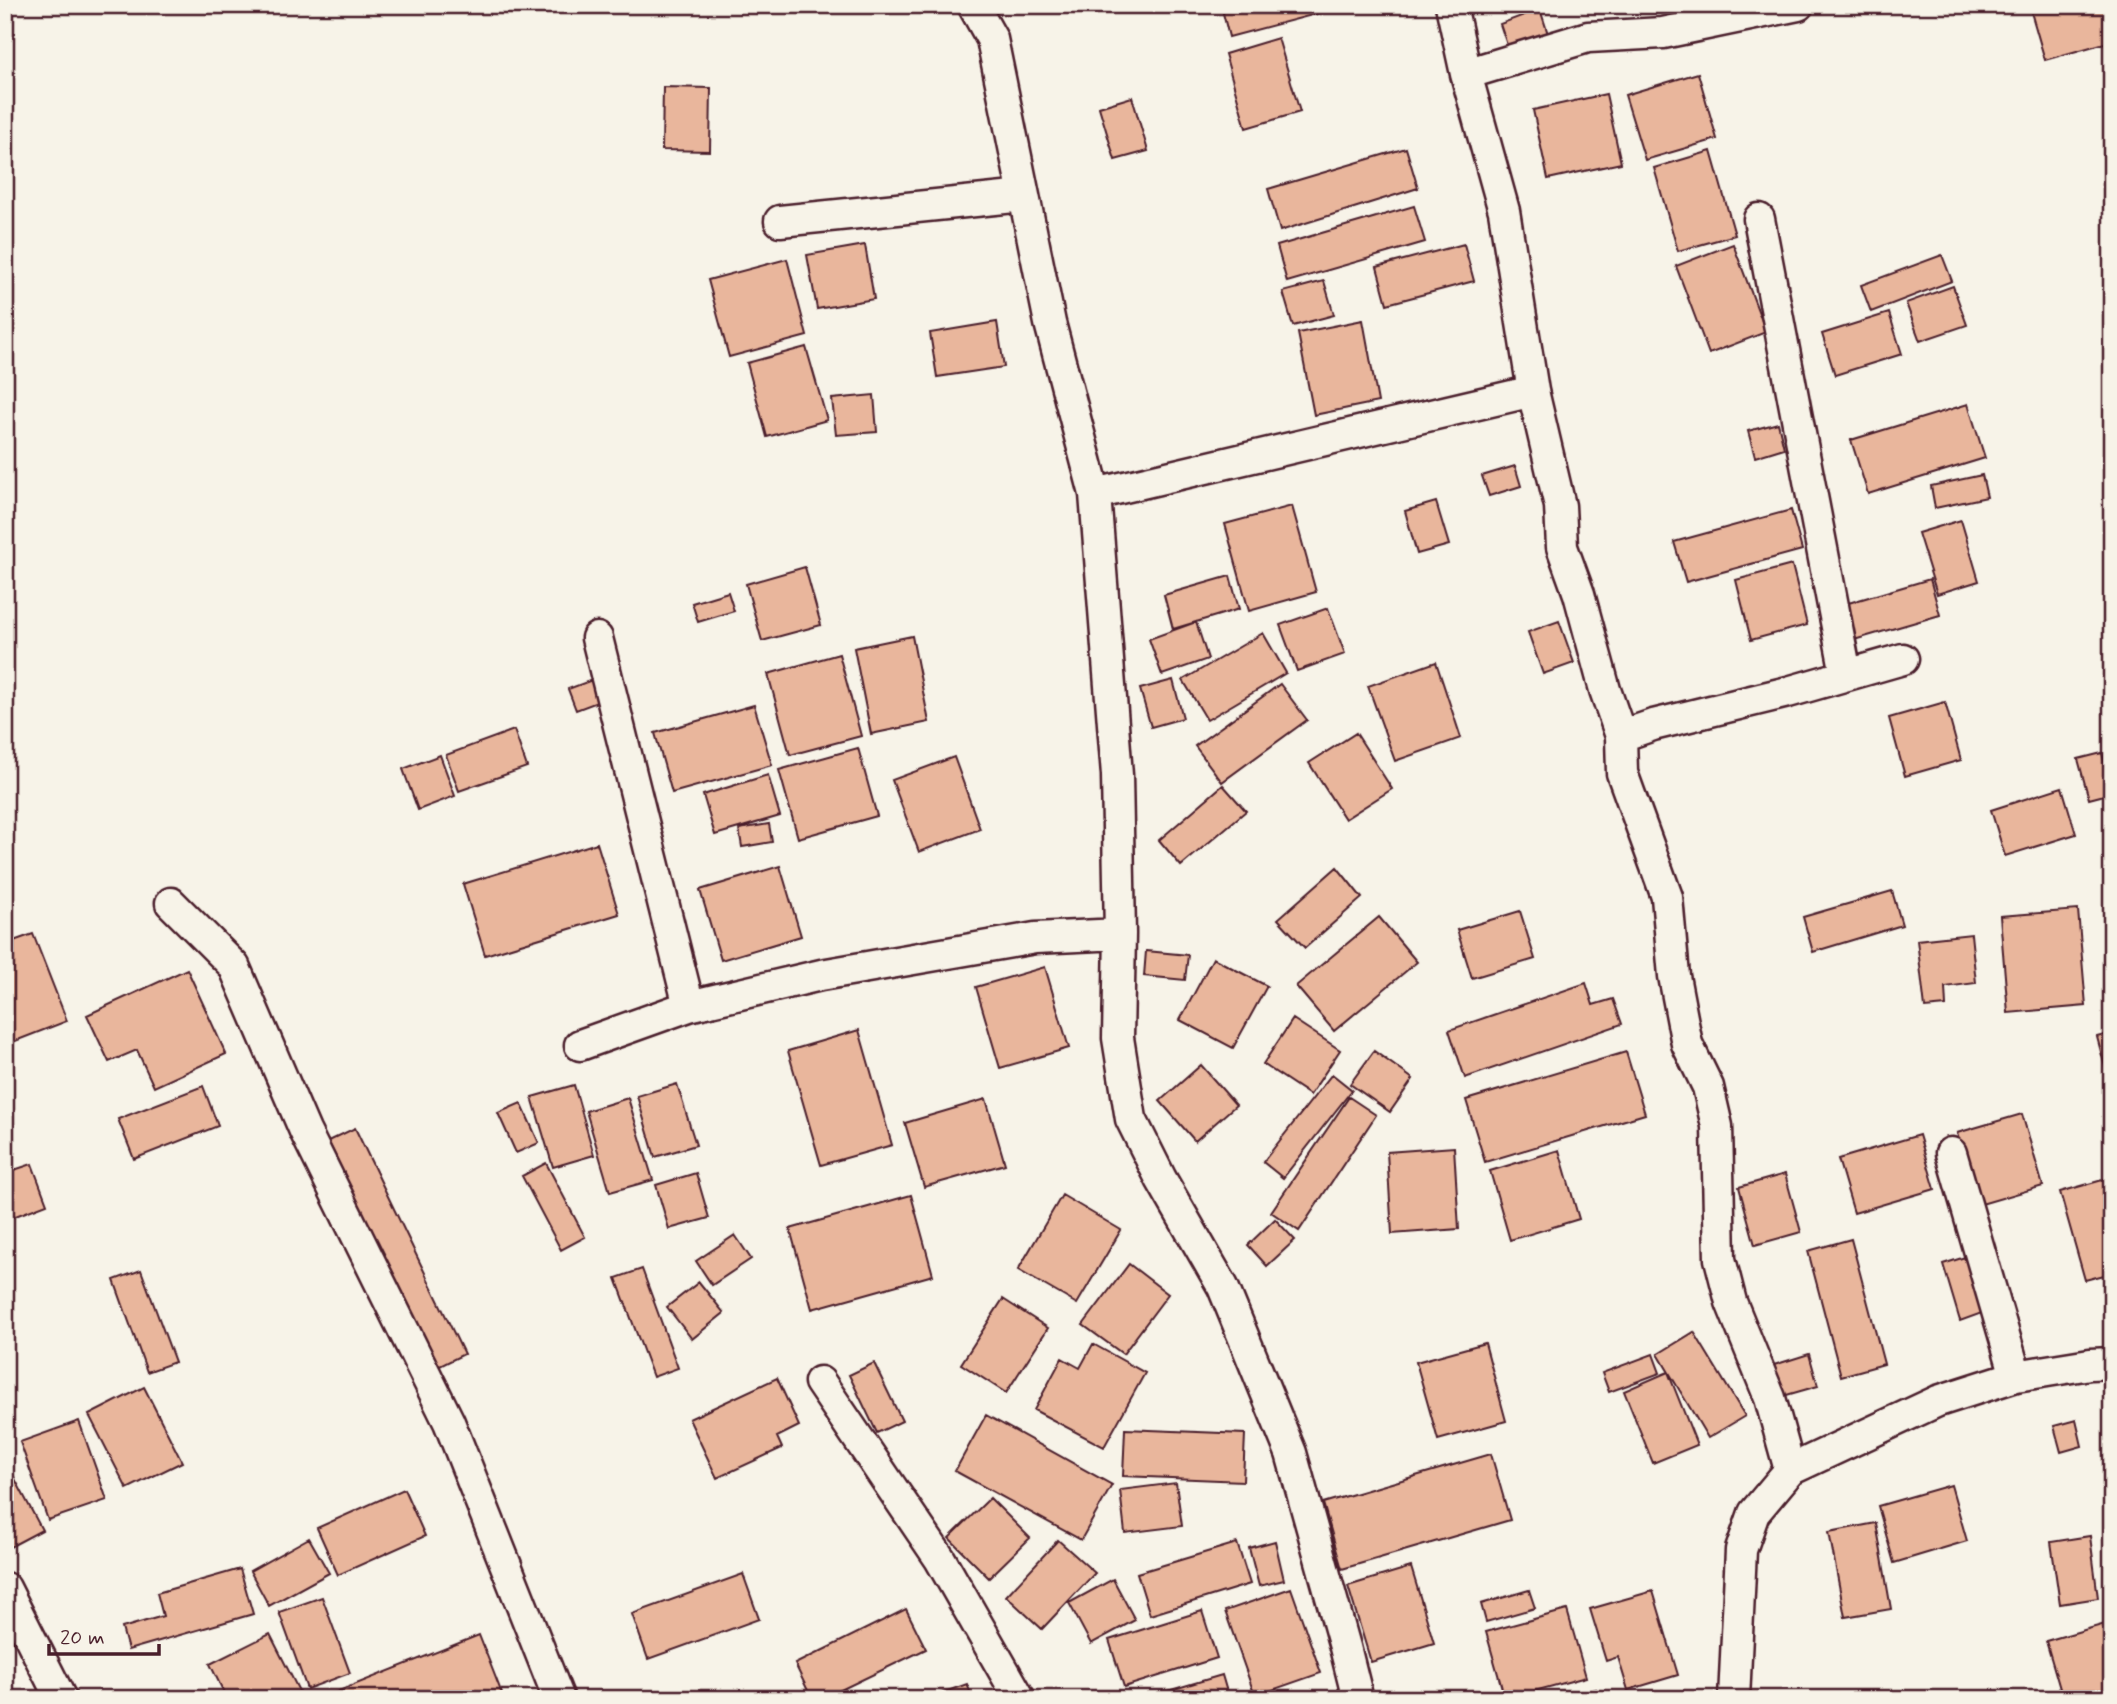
<svg xmlns="http://www.w3.org/2000/svg" width="2117" height="1704" font-family="Mynerve,sans-serif">
  <rect width="100%" height="100%" fill="#f7f3e8"/>
  <filter id="ink" filterUnits="userSpaceOnUse"><feTurbulence type="fractalNoise" baseFrequency=".0143" numOctaves="2"/><feDisplacementMap in="SourceGraphic" scale="14" xChannelSelector="R" yChannelSelector="G"/><feConvolveMatrix kernelMatrix="1 2 1 2 8 2 1 2 1" color-interpolation-filters="sRGB"/></filter>
  <g filter="url(#ink)">
    <path fill="#e9b69c" stroke="#4a1f2b" stroke-width="2" d="M1221 5H1350L1229 37Z
      M2029 5H2112V41L2045 60Z
      M1540 9 1548 34 1508 48 1500 24Z
      M1278 38 1300 112 1246 128 1225 54Z
      M1698 73 1717 139 1645 160 1625 95Z
      M663 87 711 88 710 151 662 150Z
      M1606 94 1621 163 1548 179 1533 110Z
      M1132 97 1148 151 1115 160 1099 107Z
      M1406 148 1418 188 1280 231 1268 189Z
      M1711 151 1735 235 1678 251 1654 168Z
      M1414 206 1425 242 1287 282 1277 246Z
      M1464 244 1474 281 1387 304 1377 267Z
      M1733 244 1766 332 1709 354 1676 266Z
      M865 245 874 299 817 309 807 255Z
      M1942 255 1952 281 1871 312 1861 285Z
      M787 259 807 336 729 357 708 280Z
      M1324 281 1334 315 1293 326 1283 292Z
      M1953 286 1967 325 1920 341 1906 303Z
      M1889 313 1902 354 1835 375 1822 334Z
      M1363 320 1378 402 1314 415 1298 333Z
      M997 322 1004 367 937 377 930 333Z
      M806 347 827 420 767 437 747 363Z
      M874 395 877 432 836 435 832 399Z
      M1968 404 1985 458 1868 494 1851 440Z
      M1778 423 1784 448 1755 457 1748 431Z
      M1515 466 1521 486 1489 496 1482 476Z
      M1982 475 1987 497 1935 508 1931 486Z
      M1436 502 1449 545 1417 554 1405 511Z
      M1292 506 1316 592 1249 611 1225 524Z
      M1791 510 1802 550 1686 582 1674 542Z
      M1961 520 1979 581 1937 594 1918 533Z
      M1792 565 1807 625 1751 640 1736 580Z
      M805 567 821 625 762 641 746 584Z
      M1230 576 1239 609 1173 629 1164 595Z
      M1930 579 1940 615 1854 640 1845 604Z
      M728 592 734 611 698 622 692 603Z
      M1328 608 1345 654 1297 671 1280 625Z
      M1559 621 1574 663 1543 674 1528 632Z
      M1196 622 1208 659 1162 675 1149 639Z
      M1263 633 1286 673 1207 720 1183 680Z
      M912 636 929 722 871 734 854 648Z
      M839 654 861 736 790 755 768 674Z
      M1436 662 1461 738 1395 761 1368 686Z
      M600 677 608 698 576 710 568 689Z
      M1173 680 1183 718 1151 727 1140 689Z
      M1280 684 1307 720 1222 782 1195 746Z
      M1945 702 1961 760 1905 776 1889 718Z
      M754 705 772 765 672 793 655 733Z
      M514 730 527 767 459 791 446 755Z
      M1356 733 1392 789 1345 819 1309 763Z
      M858 748 877 816 798 838 779 770Z
      M2102 753 2112 793 2089 799 2078 759Z
      M440 755 455 796 418 810 403 769Z
      M954 757 980 829 919 852 892 780Z
      M768 775 780 816 715 835 703 795Z
      M1223 785 1246 811 1181 866 1159 840Z
      M2062 787 2076 834 2005 856 1991 810Z
      M769 824 772 842 742 847 739 829Z
      M597 843 619 914 485 955 463 884Z
      M780 866 801 936 721 960 700 890Z
      M1337 867 1362 898 1305 948 1278 919Z
      M1892 891 1902 925 1813 952 1803 917Z
      M2078 910 2086 1006 2008 1013 2000 916Z
      M1520 911 1535 959 1472 978 1457 930Z
      M1379 917 1417 962 1334 1031 1296 986Z
      M33 934 67 1021 5 1045V944Z
      M1971 934 1976 983 1945 987 1946 1006 1925 1008 1917 940Z
      M1146 951 1188 955 1185 980 1144 976Z
      M1213 958 1267 986 1233 1048 1180 1020Z
      M1045 967 1069 1048 1000 1068 976 987Z
      M187 969 226 1054 154 1087 137 1050 109 1062 87 1015Z
      M1586 983 1593 1005 1613 999 1622 1024 1465 1078 1449 1030Z
      M1293 1019 1340 1050 1310 1095 1263 1064Z
      M859 1030 892 1145 821 1165 788 1051Z
      M2112 1033V1077L2108 1078 2097 1037Z
      M1374 1051 1413 1079 1390 1112 1350 1084Z
      M1626 1052 1645 1114 1485 1162 1466 1100Z
      M1201 1065 1236 1105 1195 1141 1160 1101Z
      M1332 1074 1352 1090 1283 1178 1263 1162Z
      M677 1084 696 1145 655 1157 637 1096Z
      M574 1085 594 1155 553 1167 532 1097Z
      M203 1086 218 1126 134 1159 118 1119Z
      M1349 1097 1376 1115 1299 1231 1271 1212Z
      M628 1098 653 1180 610 1192 586 1111Z
      M986 1099 1005 1164 924 1187 905 1123Z
      M521 1103 539 1143 516 1153 498 1113Z
      M2022 1114 2043 1186 1978 1205 1957 1133Z
      M355 1128 464 1354 438 1367 328 1141Z
      M1919 1135 1935 1189 1854 1213 1838 1159Z
      M1454 1147 1459 1229 1392 1234 1387 1152Z
      M1559 1150 1579 1219 1510 1240 1490 1171Z
      M546 1163 585 1237 561 1250 522 1176Z
      M32 1164 47 1204 5 1220V1173Z
      M696 1173 709 1218 669 1229 656 1185Z
      M1785 1174 1801 1232 1755 1245 1739 1187Z
      M2106 1179 2112 1198V1273L2085 1280 2060 1192Z
      M911 1195 933 1275 812 1309 790 1229Z
      M1062 1195 1121 1230 1077 1304 1018 1270Z
      M1275 1219 1295 1240 1267 1266 1248 1245Z
      M735 1235 751 1259 712 1285 696 1261Z
      M1851 1239 1884 1364 1841 1376 1808 1251Z
      M1965 1257 1982 1313 1960 1321 1943 1264Z
      M1129 1264 1168 1294 1123 1354 1083 1325Z
      M642 1269 678 1368 653 1377 616 1278Z
      M141 1270 175 1362 147 1372 114 1280Z
      M699 1282 724 1313 692 1339 667 1307Z
      M1003 1299 1048 1328 1006 1393 961 1364Z
      M1694 1332 1745 1416 1708 1438 1658 1354Z
      M1485 1343 1506 1421 1438 1440 1416 1362Z
      M1093 1344 1145 1373 1104 1447 1034 1410 1062 1358 1080 1368Z
      M1653 1354 1660 1373 1609 1392 1602 1373Z
      M1809 1354 1818 1386 1783 1396 1774 1365Z
      M874 1363 902 1421 877 1433 849 1375Z
      M1668 1372 1697 1445 1653 1463 1624 1391Z
      M777 1378 799 1426 777 1437 782 1448 717 1478 689 1419Z
      M144 1387 182 1462 127 1489 89 1415Z
      M986 1415 1112 1485 1081 1540 955 1471Z
      M2076 1420 2082 1446 2061 1452 2054 1426Z
      M79 1421 107 1500 48 1520 20 1442Z
      M1125 1429 1245 1434 1243 1481 1123 1476Z
      M1491 1454 1510 1520 1342 1569 1323 1503Z
      M14 1477 42 1530 6 1549 5 1481Z
      M1176 1483 1182 1526 1125 1533 1120 1490Z
      M1951 1485 1967 1541 1894 1563 1878 1506Z
      M404 1489 425 1536 338 1575 317 1528Z
      M990 1498 1030 1538 989 1578 949 1538Z
      M1876 1523 1891 1609 1845 1617 1829 1532Z
      M2090 1536 2098 1598 2060 1604 2051 1542Z
      M309 1538 329 1573 269 1606 250 1571Z
      M1058 1540 1095 1573 1042 1629 1006 1596Z
      M1275 1541 1284 1580 1259 1586 1249 1548Z
      M1237 1543 1250 1584 1150 1615 1137 1573Z
      M1411 1567 1434 1643 1371 1662 1348 1586Z
      M240 1569 253 1614 128 1650 122 1628 163 1616 157 1593Z
      M743 1574 759 1619 648 1659 632 1614Z
      M1113 1579 1135 1620 1091 1644 1069 1603Z
      M1291 1588 1321 1673 1255 1696 1225 1611Z
      M1529 1590 1535 1608 1486 1622 1481 1604Z
      M1653 1591 1678 1675 1628 1690 1618 1657 1606 1661 1590 1609Z
      M322 1597 350 1673 307 1689 279 1612Z
      M906 1609 926 1649 822 1699H812L795 1664Z
      M1567 1610 1586 1677 1505 1699 1486 1632Z
      M1202 1611 1217 1658 1124 1687 1109 1640Z
      M2112 1622V1697L2105 1699H2063L2046 1641Z
      M270 1634 301 1695 294 1699H227L210 1664Z
      M479 1635 504 1699H327L326 1696Z
      M1222 1675 1229 1699H1140Z
      M967 1684 973 1699H925Z
      M1596 1689 1598 1699H1560Z"/>
    <g fill="none" stroke-linecap="round" stroke-linejoin="round">
      <g stroke="#4a1f2b" stroke-width="35">
        <path id="minor" d="M973 5 992 39 1050 323 1095 494 1117 775 1120 934 1118 1038 1131 1119 1161 1179 1223 1287 1291 1453 1345 1647 1358 1699
          M1451 5 1466 74 1504 211 1533 391 1560 506 1562 547 1579 594 1605 690 1621 736 1622 773 1667 897 1674 976 1687 1044 1708 1087 1717 1126 1720 1259 1731 1302 1770 1398 1790 1470
          M1466 74 1588 37 1663 33 1798 5
          M1759 219 1846 674
          M780 221 1024 196
          M1095 494 1533 391
          M597 638 689 1006
          M1621 736 1653 725 1788 692 1903 659
          M171 903 234 966 305 1131 449 1422 559 1699
          M580 1045 689 1006 821 975 1035 938 1120 934
          M1951 1153 2016 1376
          M820 1382 940 1559 1020 1699
          M5 1588 61 1699
          M1734 1699 1741 1550 1754 1513 1790 1470 1938 1401 2016 1376 2090 1364 2112 1363"/>
      </g>
      <use href="#minor" stroke="#f7f3e8" stroke-width="30"/>
    </g>
  </g>
  <rect width="2117" height="1704" fill="none" stroke="#f7f3e8" stroke-width="28"/>
  <rect x="14" y="14" width="2089" height="1676" fill="none" stroke="#4a1f2b" stroke-width="2.5" filter="url(#ink)"/>
  <path d="M49 1644v10h110v-10" fill="none" stroke="#4a1f2b" stroke-width="3.5"/>
  <text x="60" y="1644" font-size="21" fill="#4a1f2b" stroke="#f7f3e8" stroke-width="5" paint-order="stroke">20 m</text>
</svg>
